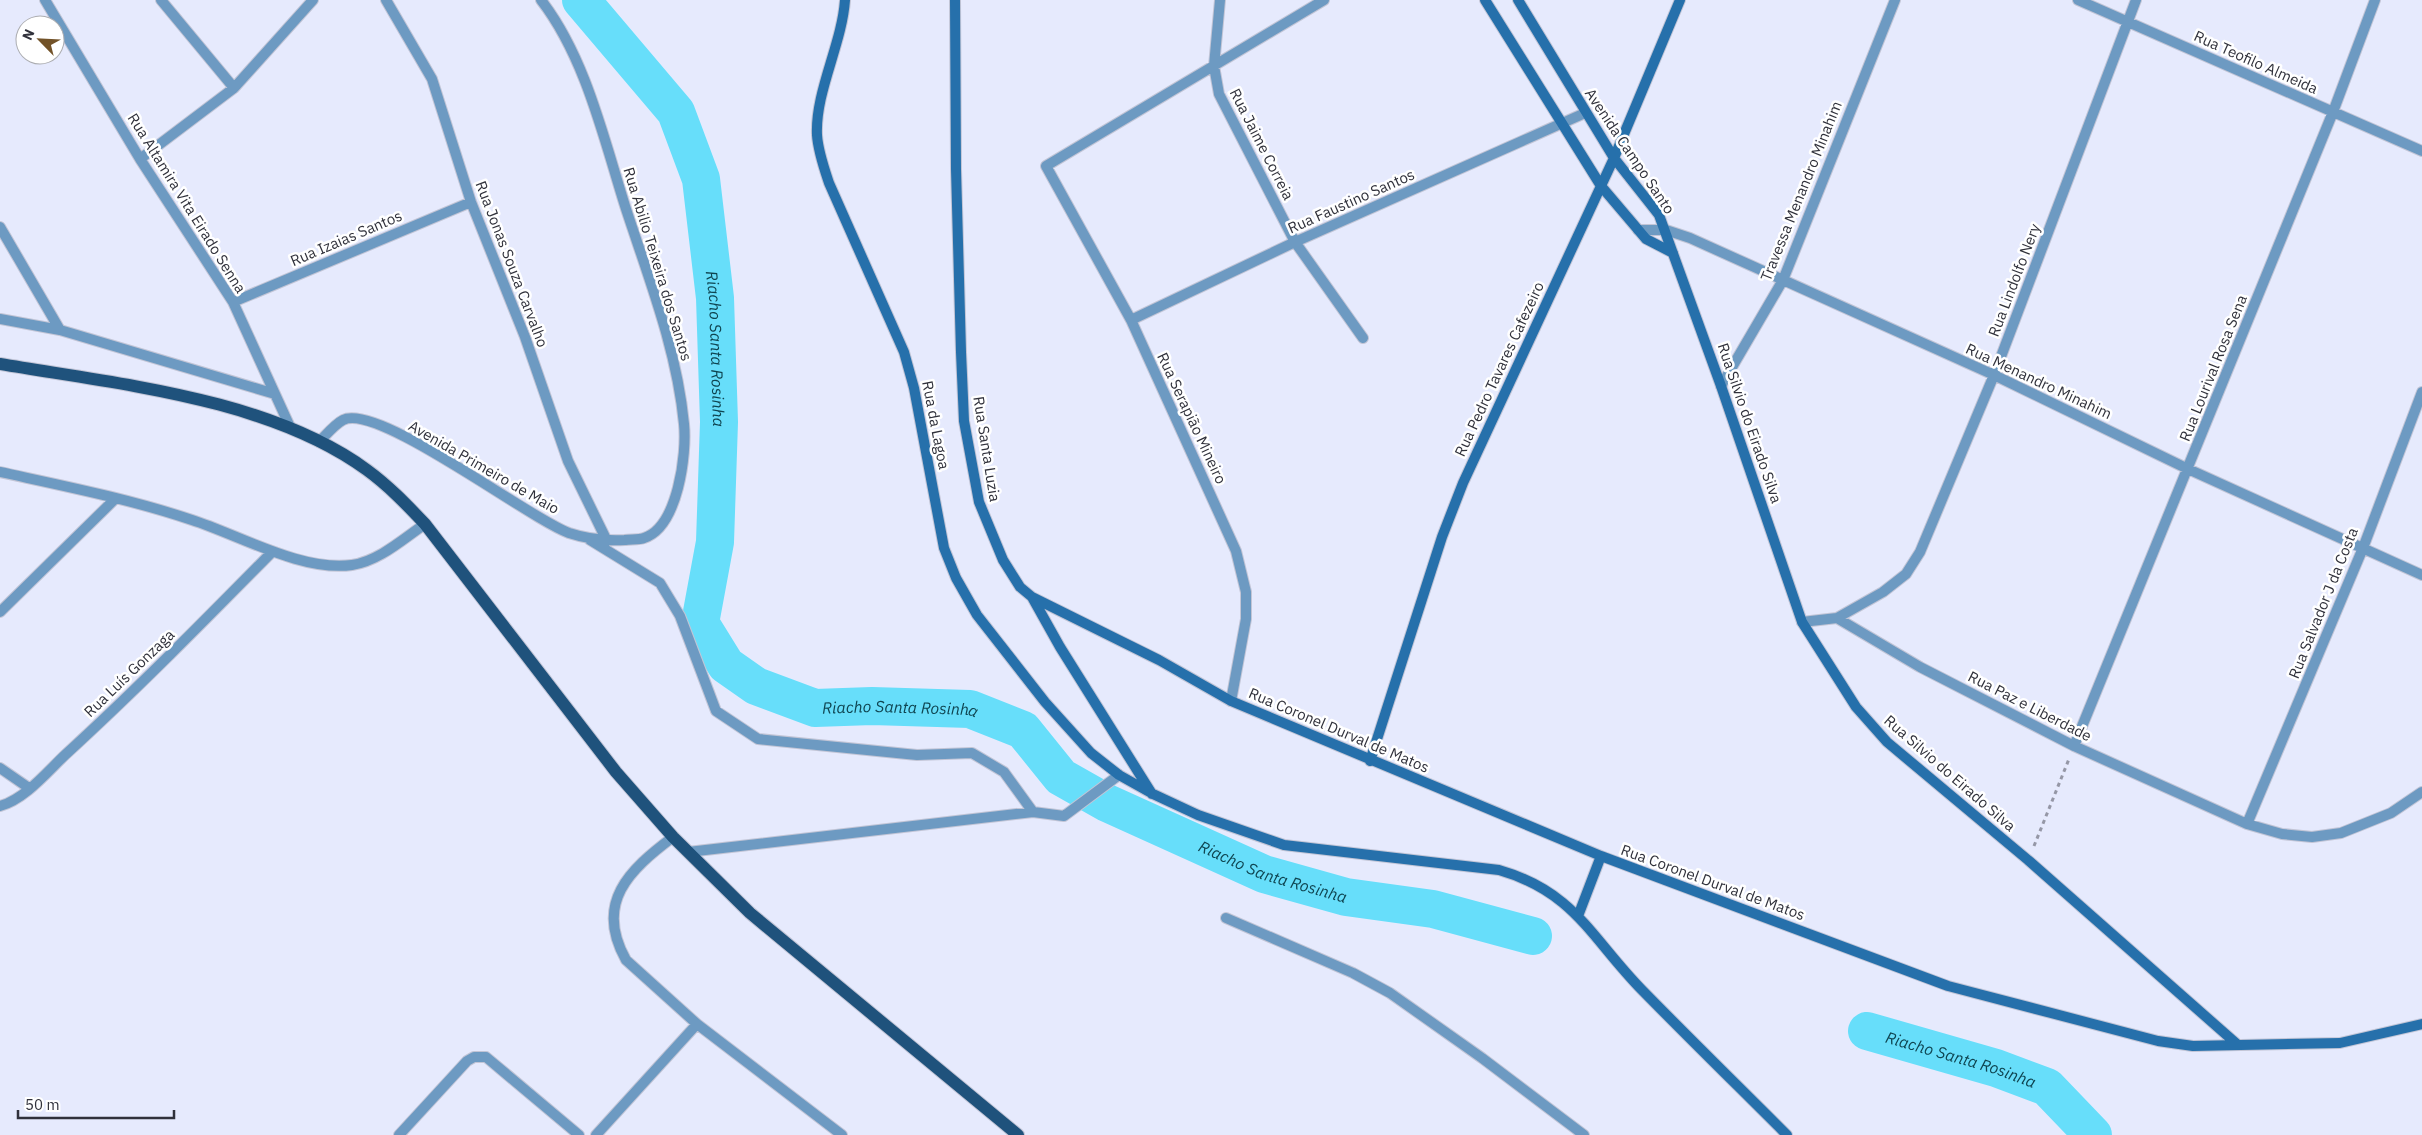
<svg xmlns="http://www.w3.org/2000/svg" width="2422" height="1135" font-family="'IBM Plex Sans',sans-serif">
  <rect width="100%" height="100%" fill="#e6eafd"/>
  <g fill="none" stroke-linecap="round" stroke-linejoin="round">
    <g stroke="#67defa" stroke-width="38">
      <path id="s1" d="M581 0 676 112 701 179 715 298 719 422 715 542 700 623 726 665 756 686 815 708 872 706 970 709 1023 730 1061 777 1107 803 1264 874 1346 897 1433 909 1533 936"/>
      <path id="s2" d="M1867 1031 1996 1068 2047 1087 2093 1135"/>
    </g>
    <g stroke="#c2c5d6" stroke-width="12">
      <path id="street" d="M45 0 140 159 233 302 291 429
        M161 0 234 88
        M386 0 432 79 471 202 525 337 568 461 607 541
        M1220 0 1214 66 1219 94 1295 242 1363 338
        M2078 0 2422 151
        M140 159 234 88 313 0
        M0 227 60 330
        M1638 230H1666L1690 238 1994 375 2188 469 2422 575
        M233 302 471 202
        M0 319 60 330 275 394
        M1131 320 1295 242 1585 113
        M1721 386 1783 280 1895 0
        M319 442C326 435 335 424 343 420 377 402 528 518 569 533 587 539 606 541 625 540 630 539 639 540 644 538 678 527 687 454 684 424 677 350 649 279 626 209 604 140 586 58 541 0
        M0 472C64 486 130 499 192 520 239 535 302 572 352 565 379 561 403 539 425 524
        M590 540 660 583 680 616 716 711 758 739 917 755 972 753 1004 772 1033 812
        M0 612 116 498
        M1837 618 1883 592 1906 574 1920 552 1994 375 2136 0
        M1802 622 1837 618 1920 667 2074 746 2247 824 2282 834 2312 837 2341 833 2391 813 2422 792
        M1231 701 1246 619V592L1236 551 1131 320 1046 166 1324 0
        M2074 746 2333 112 2375 0
        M0 768 29 788
        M0 806C25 799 47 772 65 755 137 689 204 621 272 552
        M2247 824 2363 548 2422 392
        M673 837C629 870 594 903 626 960L697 1024 842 1135
        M688 852 1033 812 1064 816 1119 775
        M1226 918 1353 973 1390 993 1482 1058 1584 1135
        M399 1135 467 1061 474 1057H486L579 1135
        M596 1135 697 1024"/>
    </g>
    <g stroke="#c2c5d6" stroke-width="12">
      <path id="secondary" d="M845 0C842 44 815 92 817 135 818 151 824 168 829 183L904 352 914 388 944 548 956 578 977 615 1045 702 1091 753 1119 775 1153 794 1198 815 1284 845 1499 870C1575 892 1591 938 1642 990 1690 1039 1739 1087 1787 1135
        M955 0 956 169 961 352 964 421 979 502 1003 560 1020 587 1032 597 1060 647 1152 794
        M1485 0 1601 186 1646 239 1673 253
        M1518 0 1614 158 1659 215 1721 386 1802 622 1856 707 1887 742 2028 860 2238 1045
        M1032 597 1159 660 1231 701 1601 856 1948 986 2158 1041 2193 1046 2340 1043 2422 1024
        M1370 761 1442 537 1463 483 1614 158 1680 0
        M1578 916 1601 856"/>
    </g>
    <g stroke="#c2c5d6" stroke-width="14">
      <path id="primary" d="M0 364C117 384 269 398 367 470 389 486 407 505 425 524L616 772 673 837 750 913 1018 1135"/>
    </g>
    <path stroke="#9597a6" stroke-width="3" stroke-dasharray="4 4" stroke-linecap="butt" d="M2034 846 2069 759"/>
    <use href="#street" stroke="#6d9ac2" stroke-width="10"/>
    <use href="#secondary" stroke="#2670ab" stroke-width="10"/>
    <use href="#primary" stroke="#1f527c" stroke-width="12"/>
  </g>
  <g text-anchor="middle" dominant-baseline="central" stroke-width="5" stroke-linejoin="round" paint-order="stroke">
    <g font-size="15" fill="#30313b" stroke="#fff">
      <text transform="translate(2256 62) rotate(24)">Rua Teofilo Almeida</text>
      <text transform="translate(1262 144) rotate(63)">Rua Jaime Correia</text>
      <text transform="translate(1630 151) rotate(56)">Avenida Campo Santo</text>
      <text transform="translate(1801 191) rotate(-68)">Travessa Menandro Minahim</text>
      <text transform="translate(1351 201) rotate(-24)">Rua Faustino Santos</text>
      <text transform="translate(187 203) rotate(58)">Rua Altamira Vita Eirado Senna</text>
      <text transform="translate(346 238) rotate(-23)">Rua Izaias Santos</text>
      <text transform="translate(512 264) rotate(69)">Rua Jonas Souza Carvalho</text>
      <text transform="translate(658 264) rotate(73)">Rua Abilio Teixeira dos Santos</text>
      <text transform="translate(2014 280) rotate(-69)">Rua Lindolfo Nery</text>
      <text transform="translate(2213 368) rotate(-68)">Rua Lourival Rosa Sena</text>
      <text transform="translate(1499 369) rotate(-65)">Rua Pedro Tavares Cafezeiro</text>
      <text transform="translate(2039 381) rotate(25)">Rua Menandro Minahim</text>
      <text transform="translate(1192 418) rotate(65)">Rua Serapião Mineiro</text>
      <text transform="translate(1750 423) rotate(71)">Rua Silvio do Eirado Silva</text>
      <text transform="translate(936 425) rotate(79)">Rua da Lagoa</text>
      <text transform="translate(987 449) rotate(81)">Rua Santa Luzia</text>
      <text transform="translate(484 467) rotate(30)">Avenida Primeiro de Maio</text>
      <text transform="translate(2323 603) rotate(-68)">Rua Salvador J da Costa</text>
      <text transform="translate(129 673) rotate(-44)">Rua Luís Gonzaga</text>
      <text transform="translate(2030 706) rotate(27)">Rua Paz e Liberdade</text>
      <text transform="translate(1339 730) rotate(23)">Rua Coronel Durval de Matos</text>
      <text transform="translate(1950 773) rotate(41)">Rua Silvio do Eirado Silva</text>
      <text transform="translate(1713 882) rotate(20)">Rua Coronel Durval de Matos</text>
    </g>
    <g font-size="16" font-style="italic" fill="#0f4551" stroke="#fff">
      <text stroke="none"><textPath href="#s1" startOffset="389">Riacho Santa Rosinha</textPath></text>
      <text stroke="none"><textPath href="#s1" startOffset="899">Riacho Santa Rosinha</textPath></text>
      <text stroke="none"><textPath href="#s1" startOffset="1319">Riacho Santa Rosinha</textPath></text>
      <text stroke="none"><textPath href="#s2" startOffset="98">Riacho Santa Rosinha</textPath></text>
    </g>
  </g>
  <g transform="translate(40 40) rotate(294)"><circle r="24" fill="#ffffff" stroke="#acadb1"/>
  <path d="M0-4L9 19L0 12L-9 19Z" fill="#725228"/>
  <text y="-8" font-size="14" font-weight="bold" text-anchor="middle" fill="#30313b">N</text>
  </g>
  <path d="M18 1110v8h156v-8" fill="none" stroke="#30313b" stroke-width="2.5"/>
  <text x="25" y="1110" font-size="15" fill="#30313b" stroke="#ffffff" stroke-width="4" paint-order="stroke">50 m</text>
</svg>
